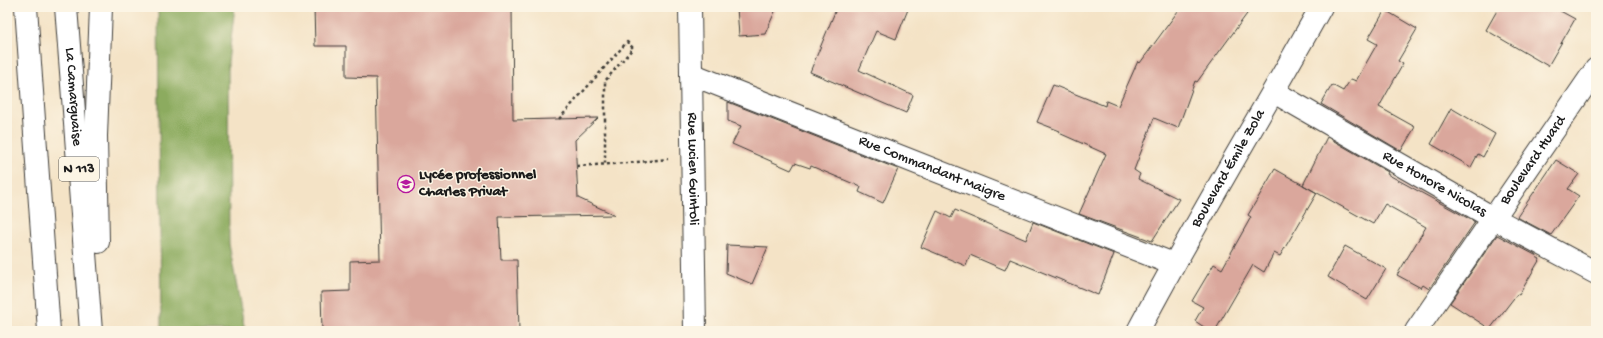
<svg xmlns="http://www.w3.org/2000/svg" width="1603" height="338" font-family="'Gochi Hand',sans-serif">
  <rect width="100%" height="100%" fill="#fcf5e5"/>
  <filter id="ink" filterUnits="userSpaceOnUse"><feTurbulence type="fractalNoise" baseFrequency=".025" numOctaves="2"/><feDisplacementMap in="SourceGraphic" scale="8" xChannelSelector="R" yChannelSelector="G"/><feConvolveMatrix kernelMatrix="1 2 1 2 8 2 1 2 1" color-interpolation-filters="sRGB"/></filter>
  <filter id="wash" filterUnits="userSpaceOnUse"><feTurbulence type="fractalNoise" baseFrequency=".012" numOctaves="4" result="noise"/><feDisplacementMap in="SourceGraphic" scale="16" xChannelSelector="R" yChannelSelector="G"/><feGaussianBlur stdDeviation="0.9" result="paint"/><feColorMatrix in="noise" values="0 0 0 0 0 0 0 0 0 0 0 0 0 0 0 0 0 1.4 0 .05"/><feComposite in="paint" operator="in"/></filter>
  <g filter="url(#wash)">
    <rect width="100%" height="100%" fill="#f4e3c6"/>
    <path fill="#8cab5f" stroke="#54643e" d="M158 7H235L228 62 229 244 245 331H161Z"/>
    <g id="blocks">
      <path fill="#daa79c" d="M314 7H512L513 120 598 118 575 140 578 198 615 215 499 217 501 260H517L519 331H322L321 292 350 291V261L380 260 376 78 346 77V46H315Z
        M737 7H777L765 34 739 36Z
        M837 7H909L896 39 876 31 859 70 913 95 906 113 810 72Z
        M1181 7H1252L1197 82 1195 81 1178 128 1154 118 1134 170 1140 174 1138 179 1179 199 1152 241 1079 214 1106 154 1059 133 1060 131 1037 122 1053 85 1105 106 1106 101 1118 106 1138 61 1140 63Z
        M1499 7H1553L1575 19 1548 66 1486 30Z
        M1385 10 1417 29 1398 61 1403 64 1379 107 1415 127 1401 151 1321 104 1332 85 1343 91 1351 79 1356 81 1377 44 1368 39Z
        M728 102 898 169 883 203 859 192 861 187 811 166 810 168 795 163 791 170 732 144 741 126 728 121Z
        M1451 108 1495 134 1483 157 1478 154 1471 167 1431 144Z
        M1327 137 1388 172 1387 174 1475 222 1429 289 1423 285 1421 288 1397 275 1426 227 1385 204 1373 224 1303 185Z
        M1556 160 1579 174 1568 189 1579 196 1551 235 1517 217Z
        M1275 169 1317 193 1280 256 1274 253 1264 272 1253 265 1215 331H1210L1195 321 1203 307 1192 301 1214 264 1222 269 1251 217 1248 215Z
        M955 210 1026 240 1033 222 1114 254 1098 295 1010 259 1005 270 970 255 966 266 921 247 937 211 951 218Z
        M1497 235 1537 256 1536 257 1540 259 1519 295 1517 294 1490 329 1450 303Z
        M727 245 768 247 752 284 726 273Z
        M1345 246 1386 269 1367 300 1328 277Z"/>
    </g>
  </g>
  <g filter="url(#ink)">
    <use href="#blocks" fill-opacity="0" stroke="#3c3a36" stroke-width="1"/>
    <g fill="none" stroke-linecap="round" stroke-linejoin="round">
      <g stroke="#3c3a36" stroke-width="24">
        <g id="street">
          <path id="s1" d="M690 7 695 331"/>
          <path id="s2" d="M691 74 1173 264"/>
          <path id="s3" d="M1274 92 1493 218 1596 273"/>
          <path id="s4" d="M1138 331C1196 221 1261 115 1321 7"/>
          <path id="s5" d="M1416 331 1596 69"/>
        </g>
      </g>
      <g stroke="#3c3a36" stroke-width="24">
        <g id="highway">
          <path d="M26 7 49 331"/>
          <path id="s6" d="M66 7 91 331"/>
          <path d="M98 242 96 136 101 7"/>
        </g>
      </g>
      <path stroke="#3c3a36" stroke-width="2.5" stroke-dasharray="3 3" stroke-linecap="butt" d="M559 119 627 42 633 48 605 81V165
        M577 166 628 163 668 159"/>
      <use href="#street" stroke="#fff" stroke-width="22"/>
      <use href="#highway" stroke="#fff" stroke-width="22"/>
    </g>
  </g>
  <defs>
    <g id="school-ring" transform="scale(0.9)"><circle r="9.5" fill="#fcf5e5" stroke="#b5179e" stroke-width="1.5"/><path d="M0-5L7-2L0 1L-7-2ZM-4 1L0 2.5L4 1V4Q0 6-4 4Z" fill="#b5179e"/></g>
  </defs>
  <g fill-rule="evenodd">
    <use href="#school-ring" x="406" y="184"/>
  </g>
  <g text-anchor="middle" dominant-baseline="central" stroke-width="3" stroke-linejoin="round" paint-order="stroke">
    <rect fill="#fcf5e5" stroke="#5f5d58" stroke-width="1" x="59" y="157" width="40" height="24" rx="3"/>
    <g font-size="14" font-weight="bold" fill="#1c1c1c">
      <text x="79" y="169">N 113</text>
    </g>
    <g font-size="15" fill="#1c1c1c" stroke="#fcf5e5">
      <text stroke="none"><textPath href="#s6" startOffset="90">La Camarguaise</textPath></text>
      <text stroke="none"><textPath href="#s5" startOffset="207">Boulevard Huard</textPath></text>
      <text stroke="none"><textPath href="#s1" startOffset="162">Rue Lucien Guintoli</textPath></text>
      <text stroke="none"><textPath href="#s2" startOffset="259">Rue Commandant Maigre</textPath></text>
      <text stroke="none"><textPath href="#s4" startOffset="186">Boulevard Émile Zola</textPath></text>
      <text stroke="none"><textPath href="#s3" startOffset="185">Rue Honore Nicolas</textPath></text>
    </g>
    <g font-size="15" font-weight="bold" fill="#1c1c1c" stroke="#fcf5e5" text-anchor="start">
      <text x="419" y="175">Lycée professionnel<tspan x="419" dy="17">Charles Privat</tspan></text>
    </g>
  </g>
  <rect width="1603" height="338" fill="none" stroke="#fcf5e5" stroke-width="24"/>
</svg>
